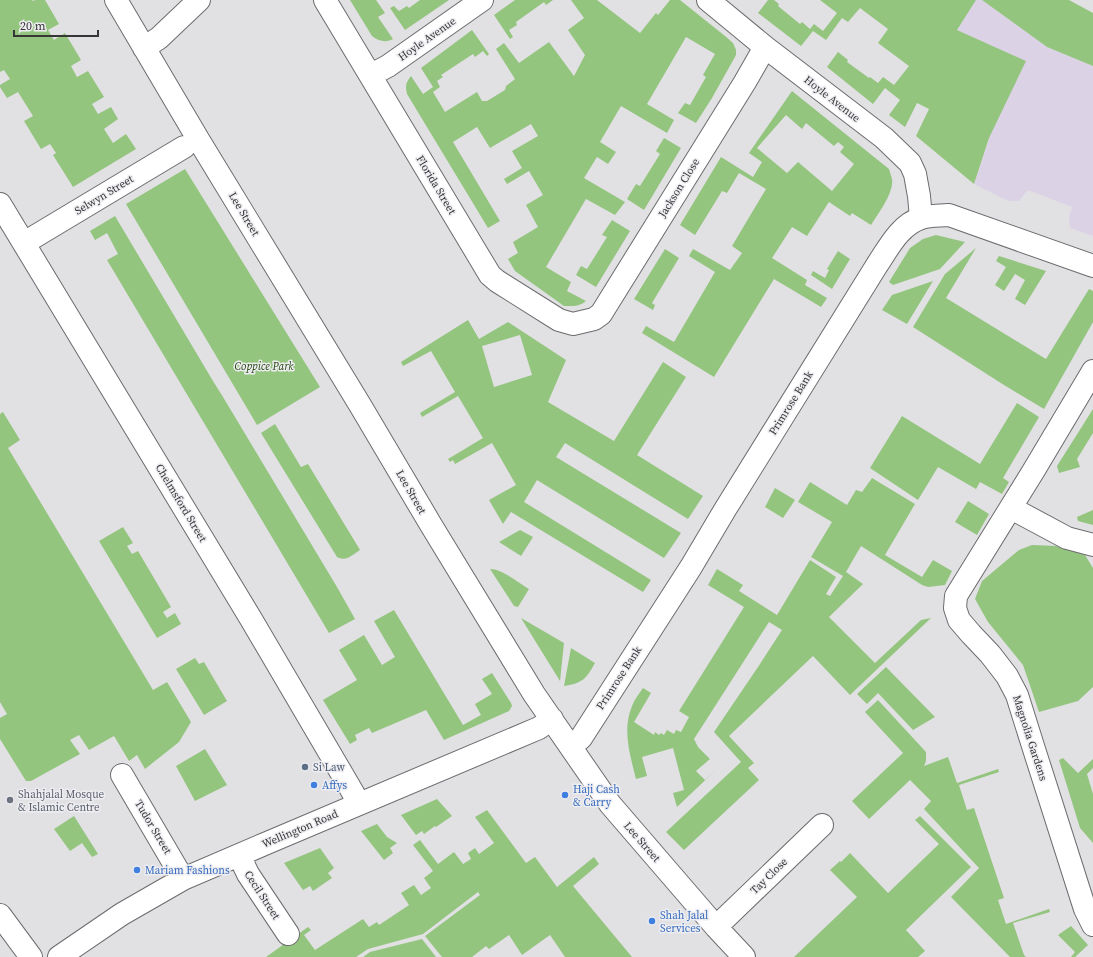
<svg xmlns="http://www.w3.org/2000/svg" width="1093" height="957" font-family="'Source Serif 4',serif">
  <rect width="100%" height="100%" fill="#e1e0e3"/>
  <path fill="#dcd2e6" d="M976 0H982L1047 47 1093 66V236L1070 228 1069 217 1072 207 1028 190 1019 201H1008L974 184 989 139 957 30Z"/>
  <path fill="#94c57f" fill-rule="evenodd" d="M0 0H32L33 1 35 0H45L59 24 48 30 54 40 65 33 81 60 71 66 77 77 88 71 104 97 92 104 98 114 111 107 118 119 104 129 113 143 126 134 136 149 73 187 53 155 56 153 50 144 41 149 24 121 33 116 18 92 7 98 0 87V85L10 79 4 70 0 72Z
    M350 0H376L385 13 378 17 393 39C386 43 378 41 372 36Z
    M420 0H449L405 30 390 8 394 6 399 11 407 6 409 8Z
    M515 0H553L546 5 544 2 516 22 517 25 509 30 513 37 510 39 494 15Z
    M571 0H597L640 33 656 13 658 15 670 0H680L725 36 733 43 736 50V55L712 98 696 123 678 113 685 103 690 105 706 77 703 75 715 54 686 37 647 104 674 120 667 133 621 106 600 142 616 152 608 164 597 157 584 178 625 202 615 215 586 199 546 267 571 282 567 291 586 301C579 307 572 306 564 306L515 271 508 259 518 253 513 242 538 227 526 205 543 195 529 171 507 184 504 179 522 168 512 151 538 136 531 124 490 148 477 127 453 142 500 221 488 228 407 94C405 86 406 82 411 76L423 94 433 87 421 68 472 30 489 54 487 56 483 51 475 57 473 54 441 75 443 77 437 81 440 87 433 92 445 112 477 92 482 101H487L505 90 506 86 515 79 496 49 504 43 519 63 549 42 574 76 585 55 568 30 584 18Z
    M768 0H774L779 4 778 6 800 24 802 22 810 29 814 24 823 31 837 13 820 0H976L957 30 1026 61 989 138 974 184 916 136 929 109 917 103 905 127 889 115 900 100 885 88 873 104 827 67 838 52 848 60 847 62 869 78 870 77 878 83 883 77 894 85 909 66 878 43 888 29 860 8 848 22 842 18 826 40 813 31 801 46 758 13Z
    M982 0H1069L1093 13V66L1047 47Z
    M792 91 889 169C890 172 891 176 892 179 894 193 878 214 871 225L852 213 850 216 829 202 807 236 792 227 772 258 807 280 805 285 827 298 821 307 774 279 714 377 642 333 646 326 674 342 715 272 689 256 693 249 730 270 742 253 732 246 766 189 739 173 727 193 722 191 695 235 680 225 721 157 753 177 762 162 749 153ZM786 115 802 129 806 123 834 146 838 142 844 147 840 152 854 164 832 191 798 162 787 173 757 148Z
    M664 138 681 148 644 210 627 199 636 184 640 186 660 154 656 151Z
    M185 169 320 387 257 425 126 204Z
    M115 216 213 381 223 397 337 587 355 619 329 633 107 260 118 254 107 233 95 240 90 231Z
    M612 220 630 231 596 287 576 275 581 266 587 269 607 237 602 235Z
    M936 235 965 242 940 269 893 285 889 282 910 248 923 239Z
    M976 248 946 298 1046 359 1089 289 1093 291V322L1044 409 1004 385 913 327 945 274Z
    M665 249 679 258 652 303 655 305 653 310 634 299Z
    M838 251 850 259 832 289 811 275 813 271 825 278 829 270 827 269Z
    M999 256 1046 271 1025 305 1015 299 1025 280 1015 274 1004 291 995 285 1006 267 996 261Z
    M933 281 907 324 882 310 892 295Z
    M468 320 479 339 508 322 566 360 548 402 614 441 663 362 686 377 637 455 703 496 688 519 565 443 556 457 681 533 664 558 537 480 524 502 651 580 643 592 511 512 503 524 489 500 516 485 492 443 455 464 453 460 450 462 448 459 483 438 458 396 422 417 420 413 455 392 431 351 403 366 401 362ZM520 335 532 375 494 387 482 346Z
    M1017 403 1039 417 1003 478 1009 482 1002 494 980 482 976 489 938 467 918 500 870 468 902 416 980 464Z
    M1093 409V433L1077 459 1080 467 1059 473 1057 466Z
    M3 412 20 440 8 448 153 690 167 682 191 722 179 742 145 769 137 755 129 761 114 736 89 750 79 735 70 740 80 754 31 781H26L0 739V718L7 714 0 702V414Z
    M275 424 301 467 308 464 360 550C352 555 346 562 337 557L261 433Z
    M872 478 915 504 885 555 922 577 933 560 952 571 945 585 928 587 922 585 861 546 846 572 863 584 829 617 875 663 921 620 931 618 850 695 813 656 729 736 754 763 748 768 759 780 684 850 666 832 741 762 714 732 758 667 782 630 769 622 694 739 698 747 710 759 696 771 705 780 718 768 677 807 673 793 684 790 673 748 642 757 647 776 636 779C630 755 622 730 632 706 634 700 639 694 643 688L651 693 634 722 654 735 655 732 659 735 661 733 664 735 667 730 674 734 676 730 681 732 689 717 679 711 744 607 708 585 717 569 743 585 739 591 777 615 810 560 836 577 826 594 830 596 843 576 811 557 832 522 798 502 810 482 847 505 856 490 862 492Z
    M775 488 795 500 783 518 765 507Z
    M968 501 989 514 977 535 955 522Z
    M1093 510V525L1078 521 1077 517Z
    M123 527 133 543 127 546 132 554 138 551 171 607 163 612 167 618 175 613 181 624 157 638 99 541Z
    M520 530 533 537 521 556 499 542Z
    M1032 545 1056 546 1085 555 1093 568V687L1078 701 1039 712 1023 665 988 622 975 599 982 581 1019 550Z
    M490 569C502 569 519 583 529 589L518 607 514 606Z
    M394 610 463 725 481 715 475 704 492 694 482 679 492 673 511 703 512 706 509 711 444 740 426 710 372 733 369 728 355 735 357 740 350 744 323 700 357 680 339 650 364 635 382 665 395 657 374 621Z
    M521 618 564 643 560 681Z
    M571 648 595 663C586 679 583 683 564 686Z
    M195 658 199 664 204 662 227 701 204 715 176 669Z
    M886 667 935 717 913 730 878 693 867 704 857 694Z
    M878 700 926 752V761L924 766 948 757 957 783 998 769 999 772 959 785 967 810 974 808 1004 898 998 900 1006 924 1049 909 1050 912 1013 923 1024 955 1026 957H1010L951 897 979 868 924 809 931 801 910 780 869 819 852 801 903 753 865 712Z
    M205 749 227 785 195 801 176 766Z
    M1063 758 1078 773 1093 759V768L1087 774 1093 794V843L1080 828 1059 760Z
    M437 799 452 816 436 827 435 826 424 834 422 831 416 835 401 815Z
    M487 810 526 863 535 857 557 887 594 857 599 864 573 886 632 957H565L550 935 522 955 509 935 489 949 486 946 472 957H442L425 936 480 895 478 892 423 934 368 949 356 957H266L308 927 311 930 304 935 315 950 363 919 369 927 377 922 379 925 409 905 401 893 414 885 421 895 431 888 424 878 433 871 413 845 420 840 438 864 454 852 463 864 471 859 468 853 475 848 479 854 494 843 475 817Z
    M74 816 98 854 92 857 82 843 70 851 54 829Z
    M920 816 971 867 906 930 925 951 918 957H794L857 897 830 870 840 861 841 862 850 853 888 893 939 844 915 820Z
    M377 824 387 837 397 843 390 848 393 853 384 860 361 831Z
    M320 848 334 868 328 873 332 878 313 891 310 886 303 890 284 863Z
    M1071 926 1088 945 1075 957H1071L1075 952 1058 935Z
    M422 939 436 957H363L370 952Z"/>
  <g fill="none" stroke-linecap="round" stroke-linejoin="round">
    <g stroke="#6c6b6e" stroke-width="24">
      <path id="street" d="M116 0 198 139 360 405 431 525 534 694 610 804 716 927 744 957
        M325 0 490 275 497 281 559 320 573 324 594 319 601 314 745 82 765 47
        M708 0 765 47 884 138 910 163 915 174 919 196 921 218
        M144 48 159 38 199 0
        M371 75 388 66 482 0
        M0 204 251 619 352 791 359 804
        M24 243 184 147
        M1093 371 1034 470 956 596 955 608 959 620 971 634 990 654 1007 676 1017 695 1033 746 1085 909 1093 925
        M1011 508 1067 538 1093 545
        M570 746 581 738 691 567 726 508 877 265C889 247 900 225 921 218 930 215 940 216 949 215L1093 266
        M122 775 183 879
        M239 855 248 874 288 934
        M0 915 31 957
        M716 927 822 825
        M59 957 122 914 183 879 267 843 539 728 552 719"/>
    </g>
    <use href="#street" stroke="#fff" stroke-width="22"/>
  </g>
  <circle fill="#5c6f8a" stroke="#eeedf1" stroke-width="1.5" cx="305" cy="767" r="4"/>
  <g fill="#3f7fe0" stroke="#eeedf1" stroke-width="1.5">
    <circle cx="314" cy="785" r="4"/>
    <circle cx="565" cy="795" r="4"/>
    <circle cx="137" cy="870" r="4"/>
    <circle cx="652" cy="921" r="4"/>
  </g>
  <circle fill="#6b7280" stroke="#eeedf1" stroke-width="1.5" cx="10" cy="800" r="4"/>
  <g text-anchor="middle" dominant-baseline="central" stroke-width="3" stroke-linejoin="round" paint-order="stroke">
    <g font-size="11" fill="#363637" stroke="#eeedf1">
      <text transform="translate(427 39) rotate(-35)">Hoyle Avenue</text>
      <text transform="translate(832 99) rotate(38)">Hoyle Avenue</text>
      <text transform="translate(436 185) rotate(59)">Florida Street</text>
      <text transform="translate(679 188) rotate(-58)">Jackson Close</text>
      <text transform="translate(104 195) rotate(-31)">Selwyn Street</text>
      <text transform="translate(244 214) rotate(59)">Lee Street</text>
      <text transform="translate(791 403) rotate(-58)">Primrose Bank</text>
      <text transform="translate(411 492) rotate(60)">Lee Street</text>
      <text transform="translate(181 503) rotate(59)">Chelmsford Street</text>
      <text transform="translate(619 678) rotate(-57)">Primrose Bank</text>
      <text transform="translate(1030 738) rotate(72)">Magnolia Gardens</text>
      <text transform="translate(153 827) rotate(59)">Tudor Street</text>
      <text transform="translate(300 829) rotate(-23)">Wellington Road</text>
      <text transform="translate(642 842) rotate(49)">Lee Street</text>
      <text transform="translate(769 876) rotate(-44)">Tay Close</text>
      <text transform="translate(262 895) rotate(57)">Cecil Street</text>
    </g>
    <g font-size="11" font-style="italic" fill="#20450b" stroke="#eeedf1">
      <text x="264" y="366">Coppice Park</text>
    </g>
    <g font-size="11" fill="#4e5e75" stroke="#eeedf1" text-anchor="start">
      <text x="313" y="767">Si Law</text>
    </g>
    <g font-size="11" fill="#366cbe" stroke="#eeedf1" text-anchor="start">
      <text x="322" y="785">Affys</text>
      <text x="573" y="789">Haji Cash<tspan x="573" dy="13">&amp; Carry</tspan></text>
      <text x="145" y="870">Mariam Fashions</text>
      <text x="660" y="915">Shah Jalal<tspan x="660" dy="13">Services</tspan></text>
    </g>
    <g font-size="11" fill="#5b616d" stroke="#eeedf1" text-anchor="start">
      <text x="18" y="794">Shahjalal Mosque<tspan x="18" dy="13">&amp; Islamic Centre</tspan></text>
    </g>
  </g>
  <path d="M14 30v6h84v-6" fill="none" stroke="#363637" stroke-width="2"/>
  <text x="20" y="30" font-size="12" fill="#363637" stroke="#eeedf1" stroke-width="3" paint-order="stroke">20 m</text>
</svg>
